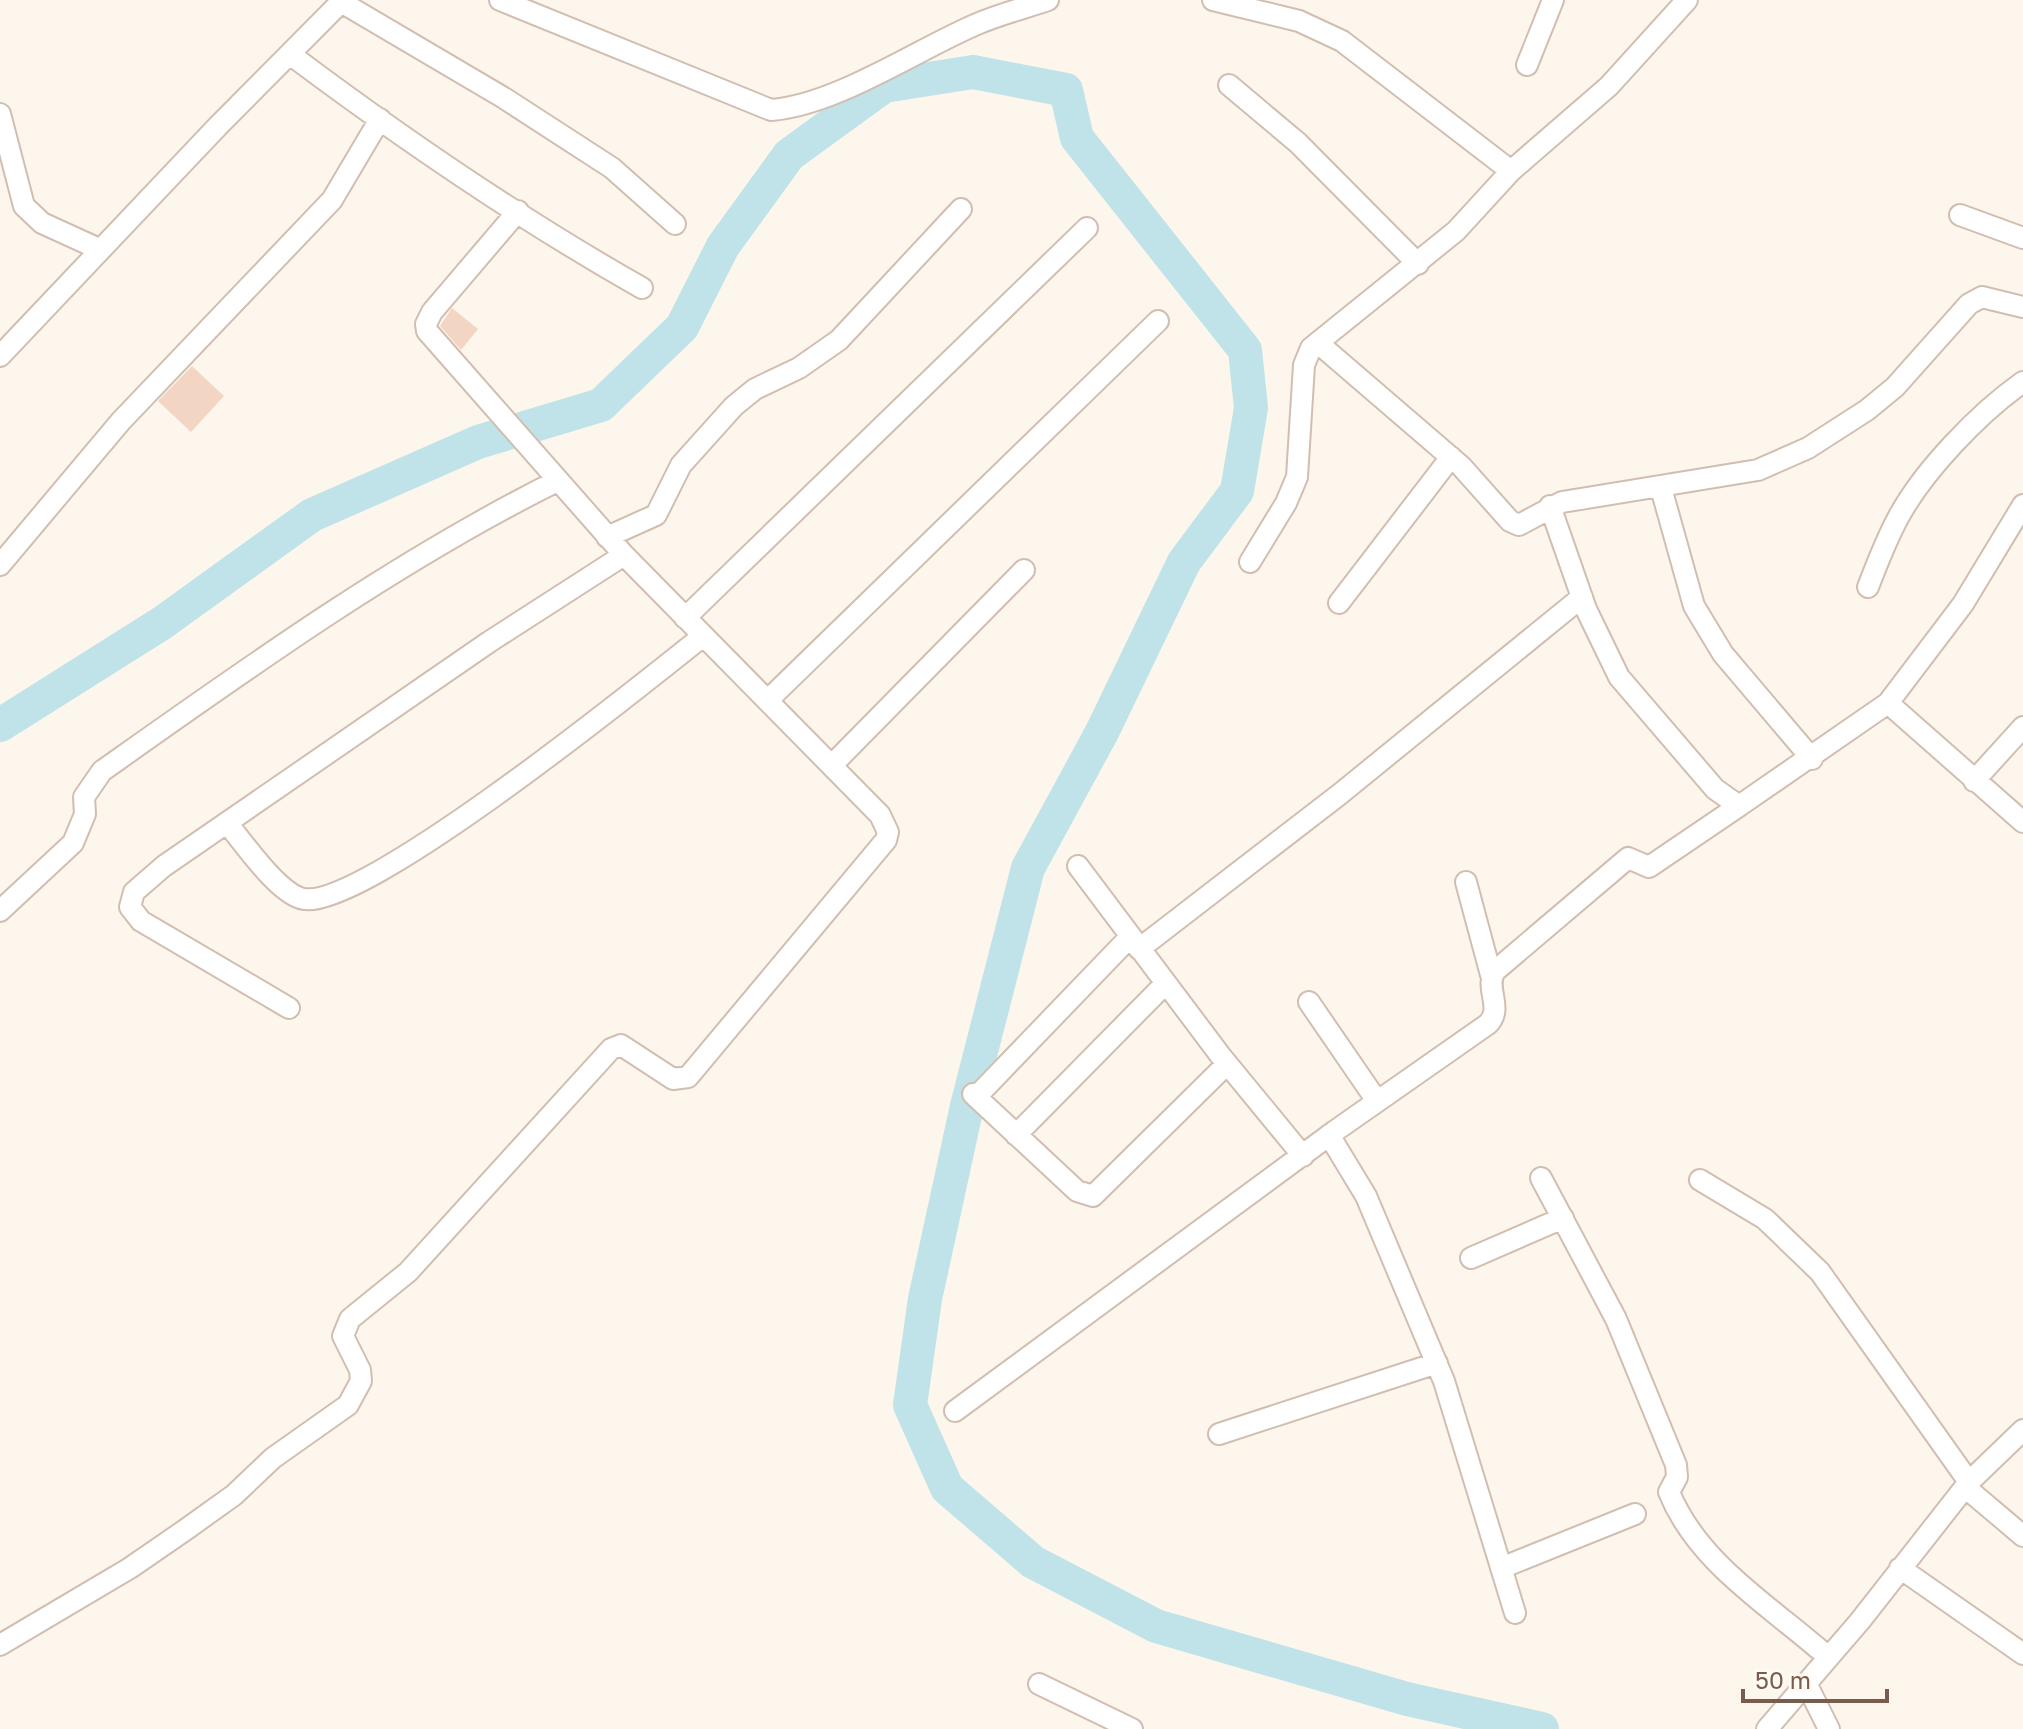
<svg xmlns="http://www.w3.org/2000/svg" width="2023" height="1729" font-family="'Golos Text',sans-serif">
  <rect width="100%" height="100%" fill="#fdf6ec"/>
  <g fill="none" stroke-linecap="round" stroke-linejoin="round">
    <path stroke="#bfe3e8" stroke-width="34" d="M0 725 162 623 312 515 478 442 601 405 682 327 723 246 789 155 884 86 973 72 1066 90 1077 138 1245 350 1251 408 1237 491 1184 562 1102 732 1028 868 967 1106 925 1299 910 1405 947 1488 1033 1562 1156 1626 1407 1699 1542 1729"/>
  </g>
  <path fill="#f3d5c3" d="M452 308 478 329 461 350 440 326Z
    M192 366 224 396 191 432 158 401Z"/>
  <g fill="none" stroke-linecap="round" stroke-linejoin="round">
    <g stroke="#d1beb0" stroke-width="24">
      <path id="street" d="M500 0 771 110C836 105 916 50 977 24 1000 14 1025 8 1048 0
        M1213 0 1299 21 1342 41 1511 171
        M341 2 504 98 612 168 675 224
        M291 55C403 139 520 219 642 288
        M1527 65 1553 0
        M1229 85 1298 143 1418 264
        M0 114 24 206 42 223 99 249
        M1960 215 2023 238
        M1318 343 1461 466 1510 521 1519 525 1562 502 1758 470 1808 448 1867 410 1895 387 1969 304 1982 297 2023 307
        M0 356 218 126 343 0
        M1661 488 1694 606 1723 654 1812 759
        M1550 506 1586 609 1619 677 1715 789 1739 806 1888 703 1963 604 2023 505
        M607 537 656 515 681 465 734 406 755 389 799 368 839 340 961 209
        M1250 562 1286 503 1297 477 1304 365 1311 348 1456 231 1511 171 1609 86 1687 0
        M0 565 121 421 332 200 380 119
        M1868 587C1877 564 1886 540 1898 518 1923 471 1979 413 2023 382
        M1339 603 1451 457
        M685 618 1087 228
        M768 700 1158 321
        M1888 703 2023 822
        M832 765 1024 570
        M1974 781 2023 727
        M227 823C243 842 279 895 304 899 365 909 644 683 703 636
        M1078 866 1220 1055 1303 1156
        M1466 882 1491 975
        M0 911 73 843 85 814 84 797 102 771C249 667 395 562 557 481
        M1139 949 1340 794 1582 597
        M1309 1002 1377 1101
        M289 1008 141 921 130 907 134 892 164 866 489 642 624 555
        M973 1094 1077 1191 1093 1196 1227 1064
        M976 1097 1130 937
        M1016 1135 1165 984
        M1329 1135 1366 1196 1444 1381 1515 1613
        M1541 1178 1616 1319 1676 1465 1677 1477 1669 1492C1698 1564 1772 1607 1828 1657
        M1700 1180 1765 1219 1820 1272 1969 1482
        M1471 1258 1563 1218
        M955 1411 1335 1131 1488 1024C1504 1008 1484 988 1495 971L1628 858 1649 867 1739 806
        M1219 1434 1437 1363
        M1965 1487 2023 1536
        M1501 1568 1635 1514
        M1900 1568 2023 1654
        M0 1645 130 1568 188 1528 234 1495 273 1458 348 1405 361 1381 360 1370 343 1336 350 1319 408 1272 611 1049 621 1045 673 1079 688 1077 886 840 888 832 880 815 624 555 427 331 426 324 432 312 518 211
        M1806 1683 1829 1729
        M1039 1684 1132 1729
        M1767 1729 1860 1621 1969 1482 2023 1430"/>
    </g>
    <use href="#street" stroke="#fff" stroke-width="20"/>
  </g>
  <path d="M1743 1689v12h144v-12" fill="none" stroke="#7a5c4d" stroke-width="4"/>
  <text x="1755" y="1689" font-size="24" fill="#7a5c4d" stroke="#fffaf3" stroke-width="6" paint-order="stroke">50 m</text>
</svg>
